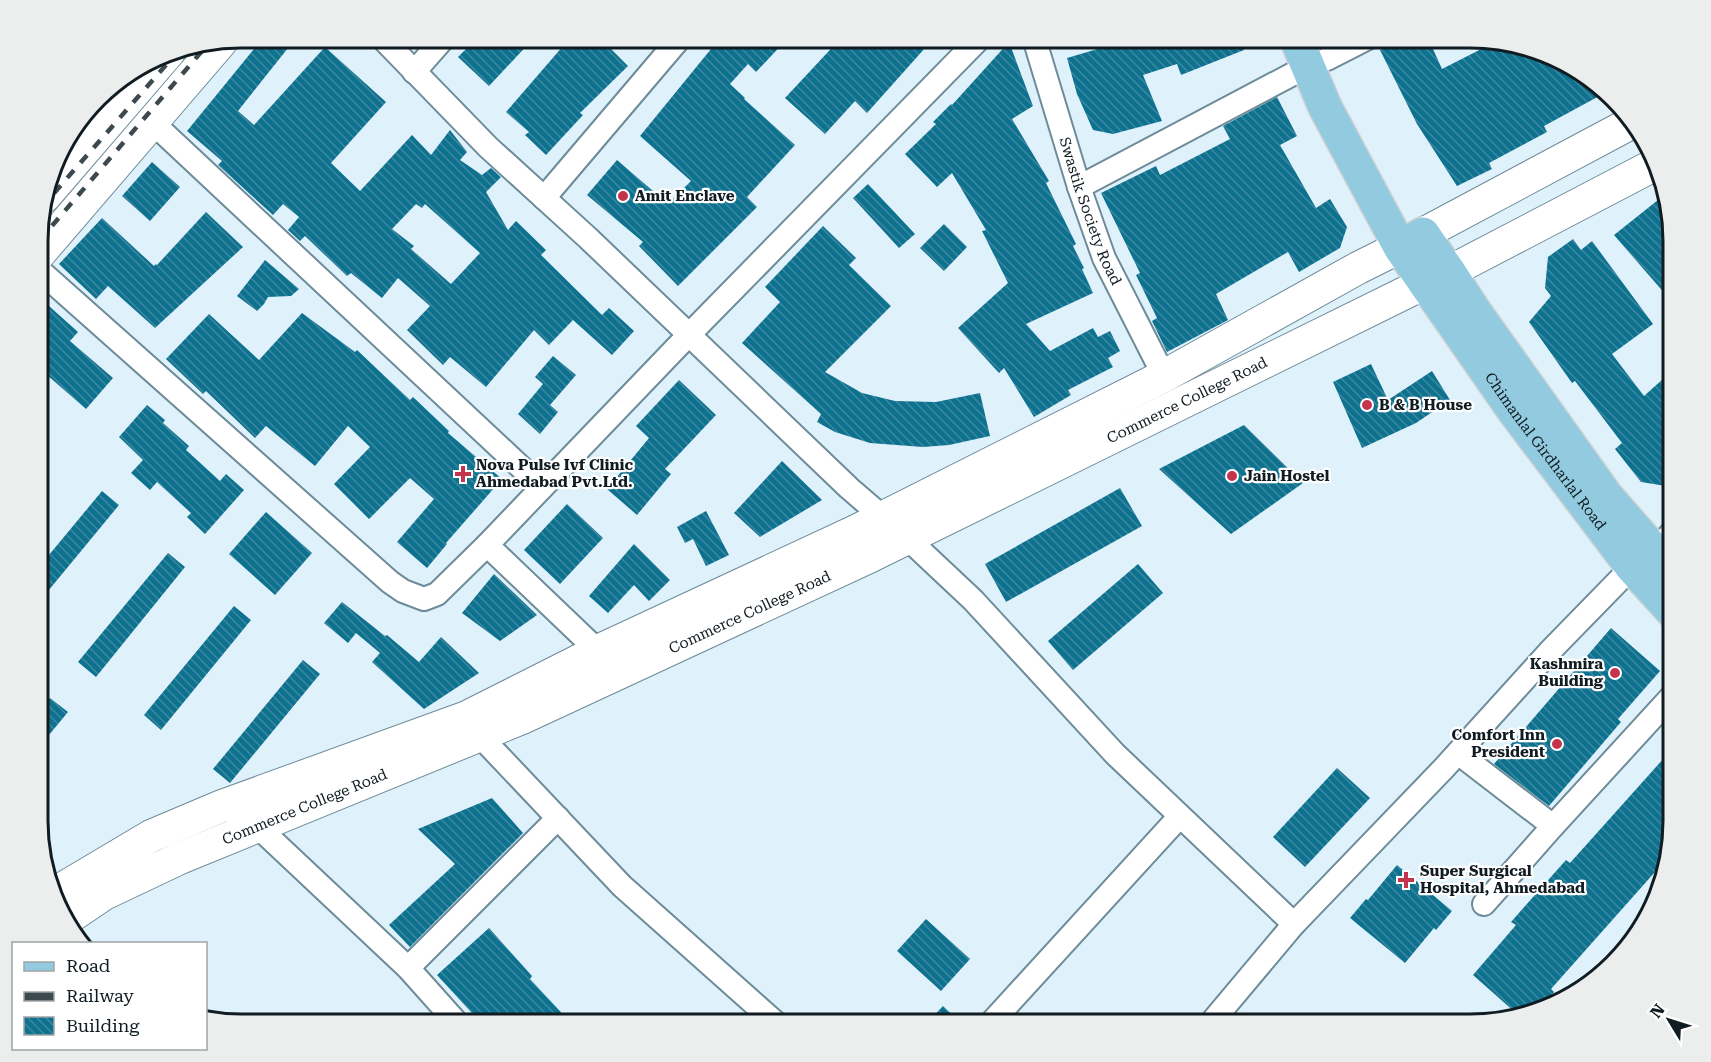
<svg xmlns="http://www.w3.org/2000/svg" width="1711" height="1062" font-family="'Roboto Serif',serif">
  <defs>
    <pattern id="building-back-hatch" width="6" height="6" patternUnits="userSpaceOnUse" patternTransform="scale(1.5)"><rect width="6" height="6" fill="#0d7190"/><path d="M-1 5l2 2M0 0l6 6M5-1l2 2" fill="none" stroke="#40879d"/></pattern>
  </defs>
  <rect width="100%" height="100%" fill="#dff2fb"/>
  <path fill="url(#building-back-hatch)" fill-rule="evenodd" d="M263 38H296L238 111 254 125 325 47 386 102 331 163 360 191 412 135 431 155 450 130 467 152 460 160 482 175 491 168 501 177 486 192 508 230 516 221 546 250 541 255 602 315 609 308 634 331 612 355 573 320 549 345 534 330 486 387 450 357 443 365 407 330 430 306 398 278 382 298 351 273 347 276 305 236 300 241 288 230 299 217 283 204 273 215 218 165 222 161 187 131ZM416 204 422 208 425 204 480 253 451 284 411 249 414 246 392 229Z
    M477 38H534L489 86 458 57Z
    M570 38H600L628 66 580 113 583 115 546 155 525 135 529 132 506 112Z
    M720 38H788L756 72 748 64 730 84 745 98 744 99 795 145 747 197 757 207 678 286 639 246 643 242 587 195 617 160 668 204 691 181 640 136Z
    M841 38H934L867 113 855 101 825 134 785 98Z
    M1135 38H1239L1244 50 1181 75 1177 64 1143 75 1162 121 1113 134 1093 130 1077 94 1067 58Z
    M1401 38H1428L1442 69 1497 41 1523 45 1583 72 1603 94 1544 126 1547 132 1489 163 1492 169 1457 186 1417 124 1380 50Z
    M1009 42 1033 106 1012 119 1049 181 1046 183 1076 244 1073 246 1084 268 1082 269 1093 293 1026 324 1050 351 1093 328 1098 337 1110 331 1120 351 1108 358 1113 367 1068 390 1071 395 1034 417 1004 368 999 373 958 328 1008 283 982 231 986 230 952 173 937 187 905 154 936 124 933 122 951 104 952 105Z
    M1277 97 1297 136 1280 145 1316 208 1330 199 1347 227 1340 248 1299 272 1288 252 1216 294 1228 320 1167 352 1152 321 1157 318 1136 275 1140 273 1101 193 1156 166 1160 175 1230 139 1223 126Z
    M152 162 180 187 150 221 122 196Z
    M868 184 915 234 899 248 853 198Z
    M1663 196 1673 228V303L1614 235Z
    M206 212 243 247 155 328 108 286 96 299 59 264 102 218 154 266 156 264 157 265Z
    M944 224 967 247 944 271 920 248Z
    M823 226 856 258 849 265 891 306 825 372 862 393 895 401 936 402 980 393 990 436 949 445 923 447 870 443 835 432 817 422 821 414 742 343 780 302 765 287Z
    M1573 239 1581 250 1592 241 1653 324 1612 354 1644 396 1673 370V480L1666 486 1641 482 1615 449 1622 443 1575 381 1572 383 1529 322 1551 296 1545 288 1548 257Z
    M265 260 299 289 291 296 268 297 264 304 257 311 237 296Z
    M39 297 78 332 70 341 113 378 86 409 39 368Z
    M302 313 355 352 357 350 410 400 413 397 449 431 448 433 502 479 446 543 447 544 427 568 397 542 434 499 410 478 369 519 334 484 370 447 348 426 315 466 266 426 255 438 206 391 203 394 166 359 209 314 259 360Z
    M553 356 576 375 550 405 558 412 540 434 518 414 543 384 535 377Z
    M1371 364 1388 400 1432 371 1450 400 1416 423 1362 448 1333 382Z
    M679 380 716 415 665 469 671 474 637 515 607 489 649 438 636 426Z
    M147 405 165 420 163 423 189 446 186 450 220 481 226 474 244 490 205 534 187 517 191 513 157 482 150 490 131 473 143 460 119 437Z
    M1244 425 1303 483 1231 534 1159 469Z
    M782 461 822 500 760 537 734 513Z
    M1120 488 1142 526 1006 602 985 564Z
    M102 491 119 505 39 602V567Z
    M567 504 603 538 560 584 524 550Z
    M706 511 729 555 706 566 693 539 685 543 677 527Z
    M266 512 312 553 275 595 229 554Z
    M634 544 670 580 649 601 634 585 608 613 589 596Z
    M168 553 185 567 96 677 78 662Z
    M1138 564 1163 593 1073 670 1048 641Z
    M494 574 537 615 500 641 462 613Z
    M342 602 385 636 387 635 419 662 441 637 479 673 424 709 372 662 380 653 356 633 348 643 324 623Z
    M234 606 251 620 161 730 144 715Z
    M1611 628 1660 671 1618 719 1621 722 1549 806 1494 764Z
    M303 660 320 674 230 783 213 769Z
    M50 698 68 712 39 747V711Z
    M1673 748V834L1663 863 1551 989 1554 992 1542 1006 1517 1014 1473 975 1516 925 1511 922 1566 860 1570 863Z
    M1337 768 1370 798 1305 867 1273 837Z
    M492 798 523 833 410 947 389 925 455 864 418 829Z
    M1397 865 1452 911 1436 930 1434 928 1405 963 1350 918 1366 899 1368 900Z
    M926 919 970 959 941 991 897 951Z
    M489 928 532 976 530 979 572 1024H482L437 975Z
    M943 1006 962 1024H926Z"/>
  <g fill="none" stroke-linecap="round" stroke-linejoin="round">
    <g stroke="#6d8b99" stroke-width="26">
      <g id="street">
        <path d="M382 38 488 147 588 238 849 488 907 538 973 600 1115 754 1294 924"/>
        <path id="s1" d="M1034 38 1079 187 1104 258 1164 376"/>
        <path d="M1327 59 1368 38"/>
        <path d="M414 72 444 38"/>
        <path d="M152 122 542 487"/>
        <path d="M1079 187 1308 66"/>
        <path d="M544 198 680 38"/>
        <path d="M39 270 390 582 403 591 424 599 437 594 487 545 677 347 980 38"/>
        <path d="M487 545 598 651"/>
        <path d="M1656 551 1673 531"/>
        <path d="M473 725 480 736 622 886 777 1024"/>
        <path d="M1458 753 1553 826 1673 695"/>
        <path d="M222 806 257 826 408 968 458 1024"/>
        <path d="M1484 904 1553 826"/>
        <path d="M408 968 558 818"/>
        <path d="M990 1024 1180 816"/>
        <path d="M1210 1024 1294 924 1445 767 1551 650 1632 567"/>
      </g>
    </g>
    <g stroke="#6d8b99" stroke-width="34">
      <g id="secondary">
        <path d="M45 196 169 52"/>
        <path d="M1423 234 1631 123"/>
        <path d="M39 254 221 42"/>
        <path d="M1449 272 1654 165"/>
        <path d="M55 893 151 836 222 806 467 717 598 651 856 531 1164 376 1358 268 1400 247"/>
        <path id="s2" d="M64 921 104 894 180 858 522 718 871 556 1425 283"/>
      </g>
    </g>
    <g stroke="#cfd2d3" stroke-width="36">
      <g id="primary">
        <path d="M1296 38 1325 107 1400 247 1425 283 1449 272 1423 234 1400 247"/>
        <path d="M1449 272 1475 312 1607 497 1673 572"/>
        <path id="s3" d="M1425 283 1514 411 1632 567 1673 612"/>
      </g>
    </g>
    <use href="#street" stroke="#fff" stroke-width="22"/>
    <use href="#secondary" stroke="#fff" stroke-width="32"/>
    <use href="#primary" stroke="#92cae0" stroke-width="33"/>
    <path stroke="#3c4a4f" stroke-width="4.5" stroke-dasharray="10 10" stroke-linecap="butt" d="M41 208 179 50
      M39 241 208 44"/>
  </g>
  <g fill="#c5344d" stroke="#fff" stroke-width="2">
    <circle cx="623" cy="196" r="6"/>
    <circle cx="1367" cy="405" r="6"/>
    <path d="M460 465h6v6h6v6h-6v6h-6v-6h-6v-6h6z"/>
    <circle cx="1232" cy="476" r="6"/>
    <circle cx="1615" cy="673" r="6"/>
    <circle cx="1557" cy="744" r="6"/>
    <path d="M1403 871h6v6h6v6h-6v6h-6v-6h-6v-6h6z"/>
  </g>
  <g text-anchor="middle" dominant-baseline="central" stroke-width="4.5" stroke-linejoin="round" paint-order="stroke">
    <g font-size="15" font-weight="bold" fill="#101c21" stroke="#fff" text-anchor="start">
      <text x="635" y="196">Amit Enclave</text>
      <text x="1379" y="405">B &amp; B House</text>
      <text x="476" y="465">Nova Pulse Ivf Clinic<tspan x="476" dy="17">Ahmedabad Pvt.Ltd.</tspan></text>
      <text x="1244" y="476">Jain Hostel</text>
      <text x="1603" y="664" text-anchor="end">Kashmira<tspan x="1603" dy="17">Building</tspan></text>
      <text x="1545" y="735" text-anchor="end">Comfort Inn<tspan x="1545" dy="17">President</tspan></text>
      <text x="1420" y="871">Super Surgical<tspan x="1420" dy="17">Hospital, Ahmedabad</tspan></text>
    </g>
    <g font-size="15" fill="#101c21" stroke="#fff">
      <text stroke="none"><textPath href="#s1" startOffset="182">Swastik Society Road</textPath></text>
      <text stroke="none"><textPath href="#s2" startOffset="1239">Commerce College Road</textPath></text>
      <text stroke="none"><textPath href="#s3" startOffset="207">Chimanlal Girdharlal Road</textPath></text>
      <text stroke="none"><textPath href="#s2" startOffset="753">Commerce College Road</textPath></text>
      <text stroke="none"><textPath href="#s2" startOffset="267">Commerce College Road</textPath></text>
    </g>
  </g>
  <path d="M0 0H1711V1062H0ZM241 48H1470A193 193 0 0 1 1663 241V821A193 193 0 0 1 1470 1014H241A193 193 0 0 1 48 821V241A193 193 0 0 1 241 48Z" fill="#eceded" fill-rule="evenodd"/>
  <path fill="none" stroke="#101c21" stroke-width="3" d="M241 48H1470A193 193 0 0 1 1663 241V821A193 193 0 0 1 1470 1014H241A193 193 0 0 1 48 821V241A193 193 0 0 1 241 48Z"/>
  <rect x="12" y="942" width="195" height="108" fill="#ffffff" stroke="#9fa4a6" stroke-width="1.5"/>
  <rect x="24" y="962" width="30" height="9" fill="#92cae0" stroke="#9fa4a6" stroke-width="1.5"/>
  <text x="66" y="972" font-size="18" fill="#101c21">Road</text>
  <rect x="24" y="992" width="30" height="9" fill="#3c4a4f" stroke="#9fa4a6" stroke-width="1.5"/>
  <text x="66" y="1002" font-size="18" fill="#101c21">Railway</text>
  <rect x="24" y="1017" width="30" height="18" fill="url(#building-back-hatch)" stroke="#9fa4a6" stroke-width="1.5"/>
  <text x="66" y="1032" font-size="18" fill="#101c21">Building</text>
  <g transform="translate(1669 1020) rotate(308)" stroke="#ffffff" stroke-width="4.5" paint-order="stroke">
  <path d="M0-4.5L10 22L0 15L-10 22Z" fill="#101c21"/>
  <text y="-9" font-size="16" font-weight="bold" text-anchor="middle" fill="#101c21">N</text>
  </g>
</svg>
